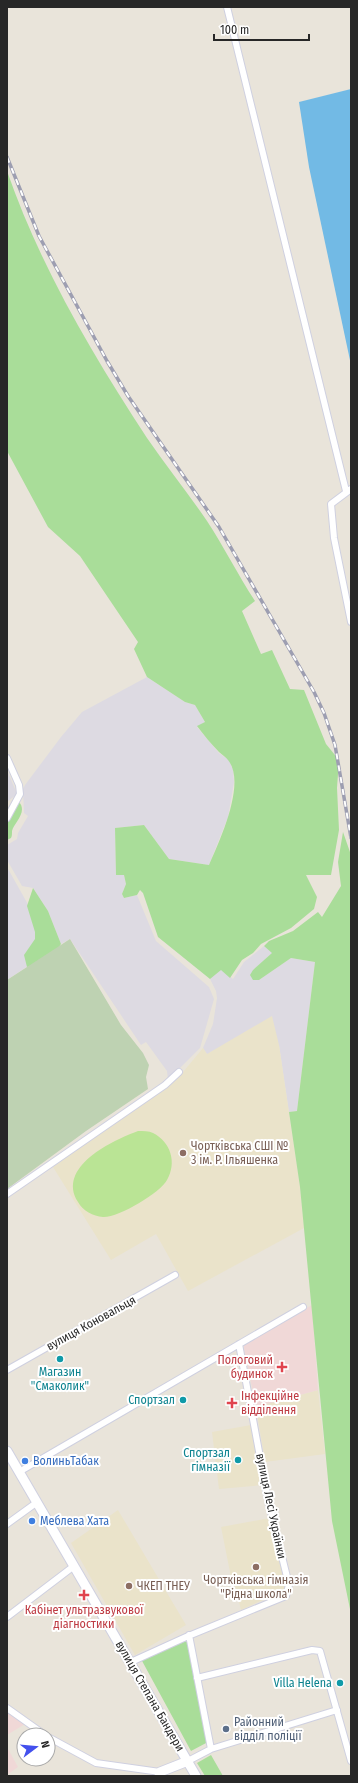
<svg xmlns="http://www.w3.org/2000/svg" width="358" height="1783" font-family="'Fira Sans Condensed',sans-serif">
  <rect width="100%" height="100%" fill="#e9e4da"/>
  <path fill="#dddae2" d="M147 677 185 702 195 705 205 722 197 727 219 753 229 760 233 770 234 782 228 817 209 865 169 859 144 825 115 828 116 875H124L126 884 122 894 124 898 137 895 156 941 209 987 214 999 200 1048 168 1080 167 1071 146 1042 141 1045 70 939 61 944 48 911 33 888 22 886 7 860V845L17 839 18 833 28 816 24 813 23 789 25 785 61 737 82 712Z
    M7 770 17 794 7 802Z
    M7 867 53 949 7 980Z
    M264 946 273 953 253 970 259 980 291 958 315 962 297 1111 289 1112 279 1045 207 1054 203 1048 213 1024 217 998 216 991 210 979 221 969 233 979 244 962Z"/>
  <path fill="#eae3ca" d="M272 1016 279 1045 300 1187 304 1228 188 1291 156 1234 111 1260 53 1167 90 1138 178 1078 203 1048 207 1054Z
    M318 1390 325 1454 265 1462 256 1407Z
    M251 1425 263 1485 219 1489 212 1432Z
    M118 1510 186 1625 135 1655 71 1543Z
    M270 1518 288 1585 284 1590 241 1610 233 1578 231 1577 221 1527Z"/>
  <path fill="#f0d8d7" d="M312 1305 318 1390 256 1407 243 1344Z
    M7 1712 25 1724 7 1735Z
    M7 1747 18 1767 7 1775Z"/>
  <path fill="#a9dd99" d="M7 171C40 266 92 354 147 438 166 466 188 493 207 521 224 547 238 575 255 601L242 611 261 654 272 650 290 689 304 690 326 744 339 760 337 788 339 830 331 875H306L317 897 314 909 291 928 261 944 253 953 242 960 230 978 221 970 210 979 158 937 143 893 140 890 137 895 124 898 122 894 126 884 124 875H116L115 828 144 825 169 859 209 865C219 842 247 783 228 760 226 757 222 755 219 752 211 744 204 735 197 726L205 722 195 705 185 702 147 677 134 649 138 642 80 556 48 527 7 451Z
    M19 802C28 812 14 823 12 831 12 834 12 836 11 838L7 840V821Z
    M343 832 351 855V1614L332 1521 300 1187 289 1112 297 1111 315 962 291 958 259 980H253L250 975 253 970 272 953 264 946 269 941 293 931 318 912 322 917 341 886 338 862Z
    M33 888 48 911 61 944 48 963 27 967 24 955 35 939V932L27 906Z
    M184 1641 188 1642 208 1742 191 1751 141 1659Z
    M211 1755 223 1776H205L197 1763Z"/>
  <path fill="#bed2b2" d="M70 939 121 1025 143 1053 149 1065 146 1077 148 1089 86 1131 7 1189V980Z"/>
  <path fill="#bae495" d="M138 1131C143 1131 149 1131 153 1133 171 1142 177 1163 167 1180 160 1193 118 1218 103 1217 93 1216 83 1211 78 1202 56 1167 113 1140 138 1131Z"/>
  <path fill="#72bae5" d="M351 89V365L309 167 299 102Z"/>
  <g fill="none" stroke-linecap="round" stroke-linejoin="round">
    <g stroke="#cfd0e0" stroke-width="8">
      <path id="street" d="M227 7 346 491
        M351 489 331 504 334 538 351 622
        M7 758 19 785 20 794 7 818
        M7 1194 165 1085 179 1072
        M7 1370 175 1275
        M19 1472 303 1307
        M7 1524 36 1503
        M7 1617 74 1566
        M189 1635 211 1749
        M131 1662 186 1637 286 1596 289 1585 268 1500 239 1344
        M197 1678 312 1650 320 1651 351 1761
        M7 1708 45 1735
        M48 1737 96 1763 160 1772
        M188 1761 211 1749 337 1710"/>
    </g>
    <g stroke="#cfd0e0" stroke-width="11">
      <path id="secondary" d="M7 1451 196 1776
        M159 1776 160 1772 188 1761"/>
    </g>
    <use href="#street" stroke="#fff" stroke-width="6"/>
    <use href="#secondary" stroke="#fff" stroke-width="9"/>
    <g stroke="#9d9eb1" stroke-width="3.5">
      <path id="rail" d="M7 157 39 236 107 361 128 396 219 527 314 692 324 713 335 745 351 838"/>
    </g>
    <use href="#rail" stroke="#fff" stroke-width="2" stroke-dasharray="6" stroke-linecap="butt"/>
  </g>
  <g fill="#8d6e63" stroke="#fff" stroke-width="1.5">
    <circle cx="183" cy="1153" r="4"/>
    <circle cx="256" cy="1567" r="4"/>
    <circle cx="129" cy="1586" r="4"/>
  </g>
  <g fill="#0f9aa8" stroke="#fff" stroke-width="1.5">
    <circle cx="60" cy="1359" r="4"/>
    <circle cx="183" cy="1400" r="4"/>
    <circle cx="238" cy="1460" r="4"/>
    <circle cx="340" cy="1683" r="4"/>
  </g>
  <g fill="#e0444e" stroke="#fff" stroke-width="1.5">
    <path d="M280 1361h4v4h4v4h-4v4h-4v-4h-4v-4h4z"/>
    <path d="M230 1397h4v4h4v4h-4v4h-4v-4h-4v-4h4z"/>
    <path d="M82 1589h4v4h4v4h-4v4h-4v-4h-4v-4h4z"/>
  </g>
  <g fill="#3f7fe0" stroke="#fff" stroke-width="1.5">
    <circle cx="25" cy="1461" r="4"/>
    <circle cx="32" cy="1521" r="4"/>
  </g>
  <circle fill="#5c6f8a" stroke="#fff" stroke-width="1.5" cx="226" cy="1729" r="4"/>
  <g text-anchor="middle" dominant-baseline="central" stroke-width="4" stroke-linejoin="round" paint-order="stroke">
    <g font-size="12" fill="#785e54" stroke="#fff" text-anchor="start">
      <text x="191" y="1146">Чортківська СШІ №<tspan x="191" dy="14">3 ім. Р. Ільяшенка</tspan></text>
      <text x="256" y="1580" text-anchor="middle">Чортківська гімназія<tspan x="256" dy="14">"Рідна школа"</tspan></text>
      <text x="137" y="1586">ЧКЕП ТНЕУ</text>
    </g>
    <g font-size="12" fill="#272727" stroke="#fff">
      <text transform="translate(91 1323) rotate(-29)">вулиця Коновальця</text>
      <text transform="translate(271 1506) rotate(78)">вулиця Лесі Українки</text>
      <text transform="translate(150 1696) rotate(60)">вулиця Степана Бандери</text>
    </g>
    <g font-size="12" fill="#be3a42" stroke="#fff" text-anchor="end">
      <text x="273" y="1360">Пологовий<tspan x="273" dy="14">будинок</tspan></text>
      <text x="241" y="1396" text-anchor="start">Інфекційне<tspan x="241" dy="14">відділення</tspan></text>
      <text x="84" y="1610" text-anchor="middle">Кабінет ультразвукової<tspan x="84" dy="14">діагностики</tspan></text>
    </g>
    <g font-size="12" fill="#0d838f" stroke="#fff" text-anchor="end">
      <text x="60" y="1372" text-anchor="middle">Магазин<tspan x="60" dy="14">"Смаколик"</tspan></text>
      <text x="175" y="1400">Спортзал</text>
      <text x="230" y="1453">Спортзал<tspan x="230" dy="14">гімназії</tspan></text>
      <text x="332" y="1683">Villa Helena</text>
    </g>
    <g font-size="12" fill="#366cbe" stroke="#fff" text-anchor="start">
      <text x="33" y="1461">ВолиньТабак</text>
      <text x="40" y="1521">Меблева Хата</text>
    </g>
    <g font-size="12" fill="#4e5e75" stroke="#fff" text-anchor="start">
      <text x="234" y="1722">Районний<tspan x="234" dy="14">відділ поліції</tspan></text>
    </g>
  </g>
  <rect width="358" height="1783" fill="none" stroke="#272727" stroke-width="16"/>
  <g transform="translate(36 1747) rotate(74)"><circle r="19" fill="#ffffff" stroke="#a9a9a9"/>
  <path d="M0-3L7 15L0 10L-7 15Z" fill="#4350ed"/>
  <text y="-6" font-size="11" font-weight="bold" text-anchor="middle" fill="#272727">N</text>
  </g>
  <path d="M214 34v6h95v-6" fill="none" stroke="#272727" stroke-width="2"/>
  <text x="220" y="34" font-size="12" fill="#272727" stroke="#ffffff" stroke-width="3" paint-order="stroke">100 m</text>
</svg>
